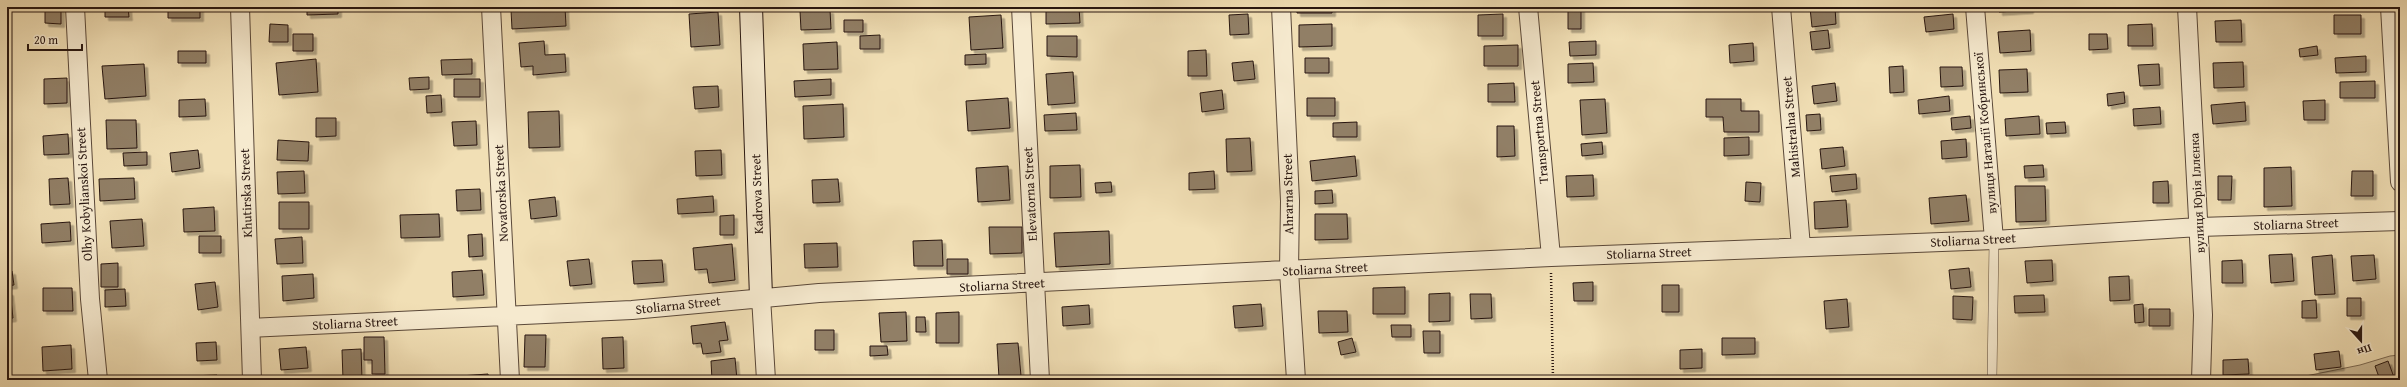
<svg xmlns="http://www.w3.org/2000/svg" width="2407" height="387" font-family="'Gentium Book Plus',serif">
  <defs>
    <filter id="shadow"><feDropShadow dx="3.5" dy="3.5" stdDeviation="0" flood-color="#0004"/></filter>
  </defs>
  <rect width="100%" height="100%" fill="#f1dfb5"/>
  <filter id="stains"><feTurbulence type="fractalNoise" baseFrequency=".005" numOctaves="4"/><feColorMatrix values="0 0 0 0 .2 0 0 0 0 .09 0 0 0 0 .02 0 0 0 .5 -.17"/></filter>
  <radialGradient id="worn" r=".72"><stop offset=".6" stop-color="#630" stop-opacity="0"/><stop offset="1" stop-color="#630" stop-opacity=".3"/></radialGradient>
  <path fill="#cfbd99" stroke="#7c6a54" d="M2400 355V380H2286L2360 365 2390 356Z"/>
  <path fill="#917f66" stroke="#281610" filter="url(#shadow)" d="M45 7H61V24L45 23Z
    M105 7H128L129 17H105Z
    M168 7H200V18H168Z
    M307 7H338V14L307 15Z
    M565 7 566 26 512 29 511 10Z
    M1046 7H1079L1080 23 1046 24Z
    M1297 7H1332V13H1297Z
    M1568 7H1581V29H1568Z
    M1835 7 1836 24 1812 27 1810 8Z
    M1999 7H2030V10L1999 12Z
    M830 10 831 29 801 30 800 11Z
    M718 12 720 45 691 47 689 14Z
    M1248 14 1249 34 1230 35 1229 15Z
    M1503 14V36H1478V15Z
    M1953 14 1954 29 1926 32 1924 17Z
    M1001 15 1003 48 971 50 969 17Z
    M2334 15H2361V34H2334Z
    M844 20H863V32H844Z
    M2241 20 2242 42H2216L2215 21Z
    M270 24 288 25V42H269Z
    M1332 24V46L1299 47V25Z
    M2152 24 2153 46H2128V25Z
    M1828 30 1830 48 1812 50 1810 32Z
    M2030 30 2031 51 2000 53 1998 32Z
    M293 34H313V51H293Z
    M2089 34H2107L2108 49 2089 50Z
    M880 35V49H860V36Z
    M1047 36H1077V57L1047 56Z
    M544 41 545 55 565 54 566 72 533 75V66L521 67 519 43Z
    M1596 41V55L1570 56 1569 42Z
    M837 42 838 69 804 70 803 44Z
    M1753 43 1754 61 1730 63 1729 45Z
    M1518 45V66H1484V46Z
    M2317 46 2318 55 2300 57 2299 49Z
    M1206 50 1207 76H1188V51Z
    M178 51H206V63H178Z
    M986 54V64L965 65V55Z
    M2366 56V72L2336 73 2335 58Z
    M1305 58H1329V73H1305Z
    M316 59 318 92 279 95 276 63Z
    M472 59V74L442 75 441 60Z
    M1253 61 1255 79 1234 81 1232 63Z
    M2243 62 2244 87 2214 88 2213 63Z
    M1593 63 1594 82 1568 83V64Z
    M144 64 146 96 105 99 102 66Z
    M2159 64 2160 85 2140 86 2138 65Z
    M1903 66 1904 92 1890 93 1889 67Z
    M1940 67H1962L1963 86 1941 87Z
    M2027 69 2028 92 2000 93 1999 70Z
    M1073 72 1075 103 1048 105 1046 74Z
    M429 77V89L410 90 409 78Z
    M67 78V103L44 104V79Z
    M454 79H480V97H454Z
    M831 79V95L795 97 794 81Z
    M2375 81V98H2340V82Z
    M1514 83 1515 102H1488V84Z
    M1835 83 1837 101 1814 104 1812 86Z
    M718 86 719 107 695 109 693 87Z
    M1222 90 1224 109 1202 112 1200 93Z
    M2124 92 2125 103 2108 106 2107 94Z
    M441 95 442 112 427 113 426 96Z
    M1949 96 1950 111 1919 114 1918 100Z
    M1008 98 1010 128 968 131 966 101Z
    M1307 98H1335V116H1307Z
    M205 99 206 116 179 117V100Z
    M1605 99 1607 133 1582 135 1580 100Z
    M1706 99H1741V111H1759V132H1724L1723 117H1706Z
    M2325 100V120H2304L2303 101Z
    M2245 102 2246 121 2213 124 2211 105Z
    M843 104 844 137 804 139 803 106Z
    M2160 107 2161 124 2134 126 2133 109Z
    M559 111 560 147 529 148 528 112Z
    M1076 113 1077 130 1045 131 1044 115Z
    M1820 114 1821 130 1807 131 1806 115Z
    M1970 116 1971 128 1952 130 1951 118Z
    M2039 116 2040 134 2006 136 2005 119Z
    M316 118H336V136L316 137Z
    M106 120H136L137 148 107 149Z
    M476 121 477 145 454 146 452 122Z
    M1357 122V137H1333V123Z
    M2065 122 2066 133 2047 134 2046 123Z
    M1497 126H1514L1515 156 1497 157Z
    M68 134 69 154 44 155 43 136Z
    M1749 137V155L1724 156V138Z
    M1250 138 1252 171 1227 172 1226 139Z
    M1966 139 1967 157 1942 159 1941 141Z
    M278 140 309 142 308 161 277 160Z
    M1602 142 1603 154 1582 156 1581 144Z
    M1843 147 1845 166 1822 169 1820 149Z
    M198 150 200 168 172 172 170 153Z
    M721 150 722 175 696 176 695 151Z
    M147 152V165L124 166 123 153Z
    M1355 156 1357 176 1312 181 1310 161Z
    M1080 165 1081 197 1050 198V166Z
    M2043 165 2044 177 2025 178 2024 166Z
    M1008 166 1010 200 978 202 976 168Z
    M2291 167 2292 206 2264 207V168Z
    M304 171 305 193 278 194 277 172Z
    M1214 171 1215 189 1189 190V173Z
    M2352 171H2373V196H2351Z
    M1856 174 1857 189 1832 192 1830 176Z
    M1593 175 1594 196 1567 197 1566 176Z
    M2218 176H2232L2231 200H2218Z
    M68 178 70 204 50 205 49 179Z
    M134 178 135 199 100 201 99 179Z
    M838 179 840 202 813 203 812 180Z
    M2168 181 2169 203H2153V182Z
    M1111 182 1112 192 1096 193 1095 183Z
    M1746 182 1761 183 1760 202 1745 201Z
    M2015 186H2045L2046 221 2016 222Z
    M480 189 481 210 457 211 456 190Z
    M1332 190 1333 203 1315 204V191Z
    M1966 195 1969 221 1931 224 1929 198Z
    M713 196 714 212 678 214 677 199Z
    M555 197 557 216 531 219 529 200Z
    M1846 200 1848 227 1815 229 1814 202Z
    M279 202H309V229H279Z
    M214 207 215 231 184 232 183 209Z
    M439 214 440 237 401 238 400 215Z
    M1315 214H1347L1348 239 1315 240Z
    M734 215V235H720V216Z
    M142 219 144 246 112 248 110 221Z
    M70 222 71 241 42 243 41 224Z
    M989 227H1022V253L990 254Z
    M1109 231 1110 264 1056 267 1054 233Z
    M482 234 483 256 469 257 468 235Z
    M199 236H221V253H199Z
    M302 237 303 263 277 264 275 239Z
    M942 240 943 266H914L913 241Z
    M837 243 838 267 805 268 804 244Z
    M732 244 735 280 709 283 707 269 695 270 693 248Z
    M2292 254 2294 281 2271 283 2269 255Z
    M2332 255 2335 294 2315 295 2312 257Z
    M2374 255 2376 279 2353 281 2351 256Z
    M589 259 592 284 570 286 567 261Z
    M947 259H968V274H947Z
    M662 260 664 282 634 284 632 261Z
    M2052 260 2053 281 2027 283 2025 261Z
    M2242 260 2243 283H2222V261Z
    M118 263V287H101V264Z
    M1969 268 1971 287 1951 289 1949 270Z
    M482 270 484 295 453 297 452 272Z
    M7 271H12L14 285 7 286Z
    M313 274 314 298 283 301 282 276Z
    M2129 276 2130 300 2110 301 2109 277Z
    M215 282 218 307 198 310 195 284Z
    M1593 282V301H1574L1573 283Z
    M1662 285H1679V312H1662Z
    M1405 287V314H1373V288Z
    M43 288H72L73 311H43Z
    M125 289 126 306 105 307V290Z
    M7 292H10L13 318 7 319Z
    M1450 293V321L1429 322V294Z
    M1470 294H1491L1492 318 1471 319Z
    M2044 295 2045 312 2015 313 2014 296Z
    M1953 296 1973 297 1972 320 1953 319Z
    M2347 298H2361V316H2347Z
    M1847 299 1849 327 1826 329 1824 301Z
    M2316 300 2317 318H2302V301Z
    M1261 304 1263 326 1235 328 1233 306Z
    M2143 304 2144 322 2135 323 2134 305Z
    M1089 305 1090 324 1063 326 1062 307Z
    M2149 309H2170V326H2149Z
    M1318 311H1347L1348 332 1319 333Z
    M906 312 907 341 881 342 879 313Z
    M959 312V343H936V313Z
    M916 317H925L926 332H916Z
    M725 322 728 340 719 341 721 352 703 354 701 343 693 344 691 326Z
    M1391 325H1411V337H1392Z
    M815 330H834V350H815Z
    M1423 331H1440V353H1424Z
    M525 335H546L545 367H524Z
    M364 337H384L385 374H372V360H364Z
    M623 337 624 368 603 369 602 338Z
    M1352 338 1356 352 1341 355 1338 342Z
    M1722 338H1755V354L1722 355Z
    M216 342 217 360 197 361 196 343Z
    M1018 343 1021 376 999 378 997 344Z
    M71 345 72 369 43 371 42 347Z
    M870 346H887L888 355 870 356Z
    M306 347 308 368 281 370 279 349Z
    M361 349 362 380H343L342 350Z
    M1702 349V368L1680 369V350Z
    M2339 351 2341 367 2316 370 2314 354Z
    M735 358 737 380H712L711 361Z
    M2248 359 2249 374 2223 375V360Z
    M2388 361 2395 380H2380L2375 366Z
    M488 374 489 380H460V376Z
    M217 375 218 380H189V376Z"/>
  <g fill="none" stroke-linecap="round" stroke-linejoin="round">
    <g stroke="#5a4839" stroke-width="10">
      <path id="lane" d="M1992 380 1994 240"/>
    </g>
    <g stroke="#5a4839" stroke-width="20">
      <path id="street" d="M75 7 90 299 98 380
        M240 7 252 380
        M491 7 510 380
        M1021 7 1040 380
        M1281 7 1290 201 1289 271 1296 380
        M1528 7 1551 257
        M1781 7 1801 247
        M1975 7 1994 240
        M2187 7 2203 315 2201 380
        M2390 7 2400 182
        M761 297 766 380
        M251 328 632 310 819 293 1551 257 1994 240 2199 227 2400 221"/>
    </g>
    <g stroke="#281610" stroke-width="24">
      <path id="secondary" d="M751 7 761 297"/>
    </g>
    <path stroke="#281610" stroke-width="2.5" stroke-dasharray="1 2" stroke-linecap="butt" d="M1551 273 1553 380"/>
    <use href="#lane" stroke="#f6eacf" stroke-width="9"/>
    <use href="#street" stroke="#f6eacf" stroke-width="18"/>
    <use href="#secondary" stroke="#f6eacf" stroke-width="22"/>
  </g>
  <g text-anchor="middle" dominant-baseline="central" stroke-width="3" stroke-linejoin="round" paint-order="stroke">
    <g font-size="13" fill="#281610" stroke="#f6eacf">
      <text transform="translate(1791 127) rotate(-95)">Mahistralna Street</text>
      <text transform="translate(1539 132) rotate(-95)">Transportna Street</text>
      <text transform="translate(1985 133) rotate(-95)">вулиця Наталії Кобринської</text>
      <text transform="translate(246 193) rotate(-92)">Khutirska Street</text>
      <text transform="translate(501 193) rotate(-93)">Novatorska Street</text>
      <text transform="translate(2197 193) rotate(-93)">вулиця Юрія Іллєнка</text>
      <text transform="translate(84 194) rotate(-93)">Olhy Kobylianskoi Street</text>
      <text transform="translate(757 194) rotate(-92)">Kadrova Street</text>
      <text transform="translate(1030 194) rotate(-93)">Elevatorna Street</text>
      <text transform="translate(1288 194) rotate(-91)">Ahrarna Street</text>
      <text transform="translate(2296 224) rotate(-2)">Stoliarna Street</text>
      <text transform="translate(1973 240) rotate(-3)">Stoliarna Street</text>
      <text transform="translate(1649 253) rotate(-2)">Stoliarna Street</text>
      <text transform="translate(1325 269) rotate(-3)">Stoliarna Street</text>
      <text transform="translate(1002 285) rotate(-3)">Stoliarna Street</text>
      <text transform="translate(678 305) rotate(-6)">Stoliarna Street</text>
      <text transform="translate(355 323) rotate(-3)">Stoliarna Street</text>
    </g>
  </g>
  <rect width="2407" height="387" fill="none" stroke="#f1dfb5" stroke-width="24"/>
  <rect x="8" y="8" width="2391" height="371" fill="none" stroke="#281610" stroke-width="2"/>
  <rect x="12" y="12" width="2383" height="363" fill="none" stroke="#281610"/>
  <g transform="translate(2361 341) rotate(159)" stroke="#f6eacf" stroke-width="3" paint-order="stroke">
  <path d="M0-3L7 15L0 10L-7 15Z" fill="#281610"/>
  <text y="-6" font-size="11" font-weight="bold" text-anchor="middle" fill="#281610">Пн</text>
  </g>
  <path d="M28 44v6h54v-6" fill="none" stroke="#281610" stroke-width="2"/>
  <text x="34" y="44" font-size="12" fill="#281610" stroke="#f6eacf" stroke-width="3" paint-order="stroke">20 m</text>
  <rect width="100%" height="100%" filter="url(#stains)"/>
  <rect width="100%" height="100%" fill="url(#worn)"/>
</svg>
